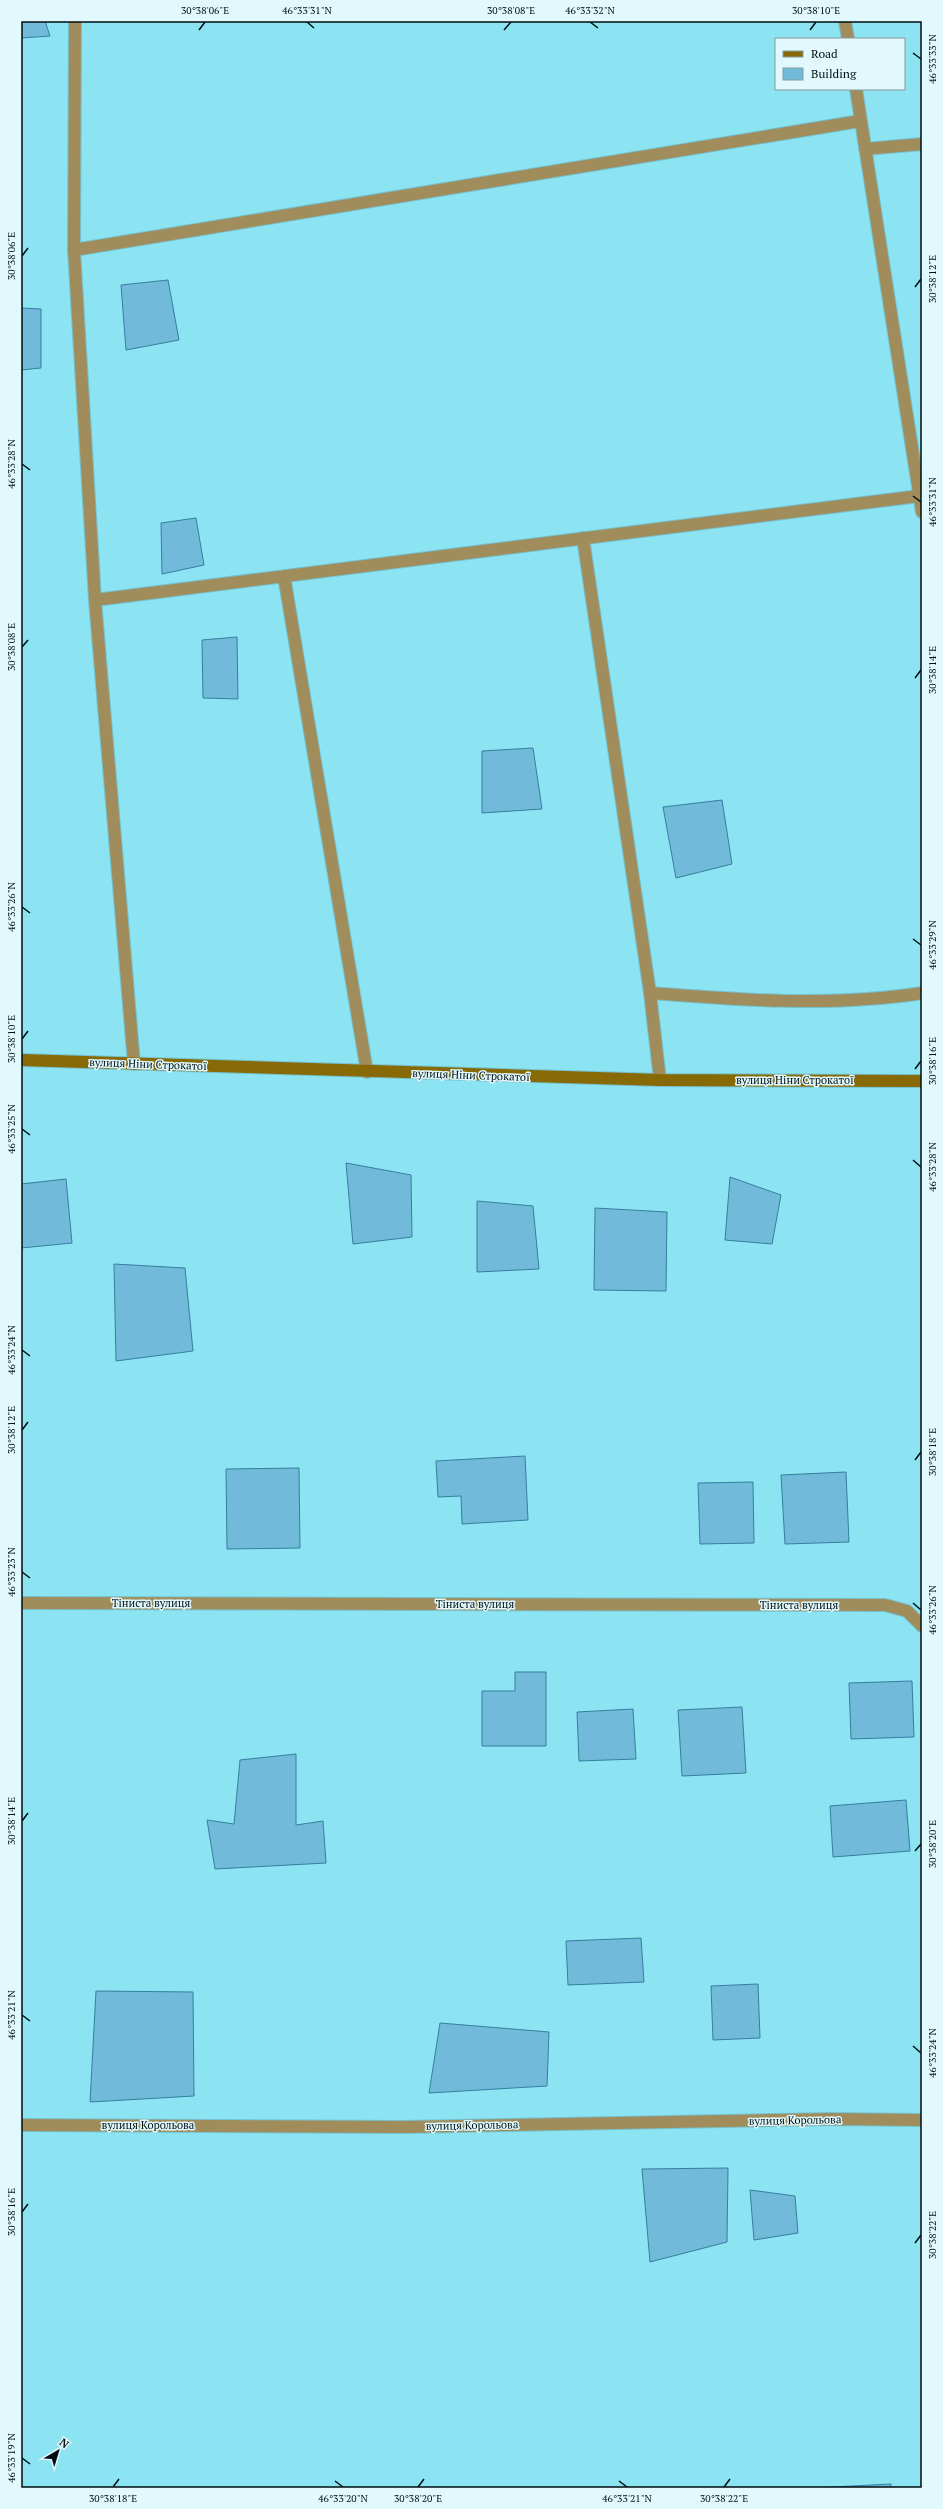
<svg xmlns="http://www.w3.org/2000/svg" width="943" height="2509" viewBox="0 0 943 2509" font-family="'PT Serif',serif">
<rect width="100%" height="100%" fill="#8ce3f2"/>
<path fill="#71bada" stroke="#357f9e" d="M21 21H45L50 36 21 38Z
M168 280 179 340 126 350 121 285Z
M21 308 41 309V368L21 370Z
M196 518 204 565 162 574 161 523Z
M237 637 238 699 203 698 202 640Z
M533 748 542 809 482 813V751Z
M722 800 732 864 676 878 663 807Z
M346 1163 411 1175 412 1237 353 1244Z
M730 1177 781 1195 772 1244 725 1240Z
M66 1179 72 1243 21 1248V1184Z
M477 1201 533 1206 539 1269 477 1272Z
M595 1208 667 1212 666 1291 594 1290Z
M114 1264 185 1268 193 1351 116 1361Z
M525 1456 528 1520 462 1524 461 1496 438 1497 436 1461Z
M299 1468 300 1548 227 1549 226 1469Z
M846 1472 849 1542 785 1544 781 1475Z
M753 1482 754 1543 700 1544 698 1483Z
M515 1672H546V1746H482V1691H515Z
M912 1681 914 1737 851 1739 849 1683Z
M742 1707 746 1773 682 1776 678 1710Z
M633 1709 636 1759 579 1761 577 1712Z
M296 1754V1825L323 1821 326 1863 215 1869 207 1820 234 1824 240 1760Z
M906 1800 910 1851 833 1857 830 1806Z
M641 1938 644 1982 568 1985 566 1941Z
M758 1984 760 2038 713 2040 711 1986Z
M96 1991 193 1992 194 2096 90 2102Z
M440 2023 549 2032 547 2086 429 2093Z
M728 2168 727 2242 650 2262 642 2169Z
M750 2190 795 2196 798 2233 754 2240Z
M891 2484V2488H812Z"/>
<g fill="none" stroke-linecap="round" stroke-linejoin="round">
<defs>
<path id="lane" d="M650 993C740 1000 832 1007 922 993"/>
<path id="street" d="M75 21 74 250 95 600 134 1064
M845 21 848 39
M856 89 922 512
M865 149 922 144
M74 250 860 121
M583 538 650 993 660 1080
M284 576 367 1072
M95 600 919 496
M21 1603 885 1605 907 1611 922 1626
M21 2125 404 2127 832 2119 922 2120"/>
<path id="secondary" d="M21 1060 660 1080 922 1081"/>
</defs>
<use href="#lane" stroke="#76c1ce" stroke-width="14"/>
<use href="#street" stroke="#76c1ce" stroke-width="14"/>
<use href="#secondary" stroke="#76c1ce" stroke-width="14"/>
<use href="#lane" stroke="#a08d5b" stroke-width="12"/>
<use href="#street" stroke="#a08d5b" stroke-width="12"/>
<use href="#secondary" stroke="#876a06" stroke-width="12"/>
</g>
<path fill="none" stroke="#000e11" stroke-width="1.5" d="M307 22 314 28M590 22 598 28M199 30 205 22M504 30 511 22M810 30 816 22M913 53 921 59M22 256 28 248M915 287 921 279M22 464 30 470M913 496 921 502M22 647 28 640M915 678 921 670M22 907 30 913M913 939 921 945M22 1039 28 1031M915 1069 921 1061M22 1129 30 1135M913 1160 921 1167M22 1350 30 1356M22 1430 28 1422M915 1460 921 1452M22 1572 30 1578M913 1603 921 1610M22 1821 28 1813M915 1851 921 1844M22 2015 30 2021M913 2046 921 2053M22 2212 28 2204M915 2243 921 2235M22 2458 30 2464M335 2481 343 2487M619 2481 627 2487M113 2487 119 2479M418 2487 424 2479M724 2487 730 2479"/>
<g text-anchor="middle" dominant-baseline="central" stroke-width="3" stroke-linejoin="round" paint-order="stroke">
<g font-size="11" fill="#000e11" stroke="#e1f9fd">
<text transform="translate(148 1064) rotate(2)">вулиця Ніни Строкатої</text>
<text transform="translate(471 1075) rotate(2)">вулиця Ніни Строкатої</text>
<text x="795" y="1080">вулиця Ніни Строкатої</text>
<text x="151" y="1603">Тіниста вулиця</text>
<text x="475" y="1604">Тіниста вулиця</text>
<text x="799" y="1605">Тіниста вулиця</text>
<text transform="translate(795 2120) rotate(-1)">вулиця Корольова</text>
<text x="148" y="2125">вулиця Корольова</text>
<text transform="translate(472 2125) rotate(-1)">вулиця Корольова</text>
</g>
</g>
<rect width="943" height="2509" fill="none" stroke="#e1f9fd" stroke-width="44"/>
<rect x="775" y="38" width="130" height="52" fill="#e1f9fd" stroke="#879b9f"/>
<rect x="783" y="51" width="20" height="6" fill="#876a06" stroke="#879b9f"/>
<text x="811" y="58" font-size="12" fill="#000e11">Road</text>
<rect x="783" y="68" width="20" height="12" fill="#71bada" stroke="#879b9f"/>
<text x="811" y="78" font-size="12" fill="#000e11">Building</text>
<g transform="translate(58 2451) rotate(38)" stroke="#e1f9fd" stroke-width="3" paint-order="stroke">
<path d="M0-3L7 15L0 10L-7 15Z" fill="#000e11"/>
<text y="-6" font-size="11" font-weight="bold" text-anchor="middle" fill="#000e11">N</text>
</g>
<rect x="22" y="22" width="899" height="2465" fill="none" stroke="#000e11" stroke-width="1.5"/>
<g font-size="10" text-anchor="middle" fill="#000e11">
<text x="205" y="14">30°38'06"E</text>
<text x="307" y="14">46°33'31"N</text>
<text x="511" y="14">30°38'08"E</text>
<text x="590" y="14">46°33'32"N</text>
<text x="816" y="14">30°38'10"E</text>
<text transform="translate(932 59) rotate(-90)" y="4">46°33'33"N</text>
<text transform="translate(11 256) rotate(-90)" y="4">30°38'06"E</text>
<text transform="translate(932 279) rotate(-90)" y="4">30°38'12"E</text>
<text transform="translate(11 464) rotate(-90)" y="4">46°33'28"N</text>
<text transform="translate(932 502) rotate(-90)" y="4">46°33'31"N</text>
<text transform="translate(11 647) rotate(-90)" y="4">30°38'08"E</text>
<text transform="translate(932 670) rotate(-90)" y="4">30°38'14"E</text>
<text transform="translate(11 907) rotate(-90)" y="4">46°33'26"N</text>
<text transform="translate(932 945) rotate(-90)" y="4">46°33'29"N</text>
<text transform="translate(11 1039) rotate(-90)" y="4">30°38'10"E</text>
<text transform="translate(932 1061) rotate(-90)" y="4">30°38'16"E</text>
<text transform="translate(11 1129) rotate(-90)" y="4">46°33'25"N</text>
<text transform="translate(932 1167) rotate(-90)" y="4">46°33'28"N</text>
<text transform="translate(11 1350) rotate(-90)" y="4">46°33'24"N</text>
<text transform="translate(11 1430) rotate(-90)" y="4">30°38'12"E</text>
<text transform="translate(932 1452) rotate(-90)" y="4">30°38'18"E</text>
<text transform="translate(11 1572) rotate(-90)" y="4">46°33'23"N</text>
<text transform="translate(932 1610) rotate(-90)" y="4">46°33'26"N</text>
<text transform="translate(11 1821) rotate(-90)" y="4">30°38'14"E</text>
<text transform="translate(932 1844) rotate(-90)" y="4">30°38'20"E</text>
<text transform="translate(11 2015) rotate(-90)" y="4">46°33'21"N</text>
<text transform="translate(932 2053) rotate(-90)" y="4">46°33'24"N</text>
<text transform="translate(11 2212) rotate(-90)" y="4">30°38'16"E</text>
<text transform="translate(932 2235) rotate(-90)" y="4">30°38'22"E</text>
<text transform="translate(11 2458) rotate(-90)" y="4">46°33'19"N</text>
<text x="113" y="2502">30°38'18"E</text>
<text x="343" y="2502">46°33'20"N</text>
<text x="418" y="2502">30°38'20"E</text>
<text x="627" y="2502">46°33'21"N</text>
<text x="724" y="2502">30°38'22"E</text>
</g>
</svg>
